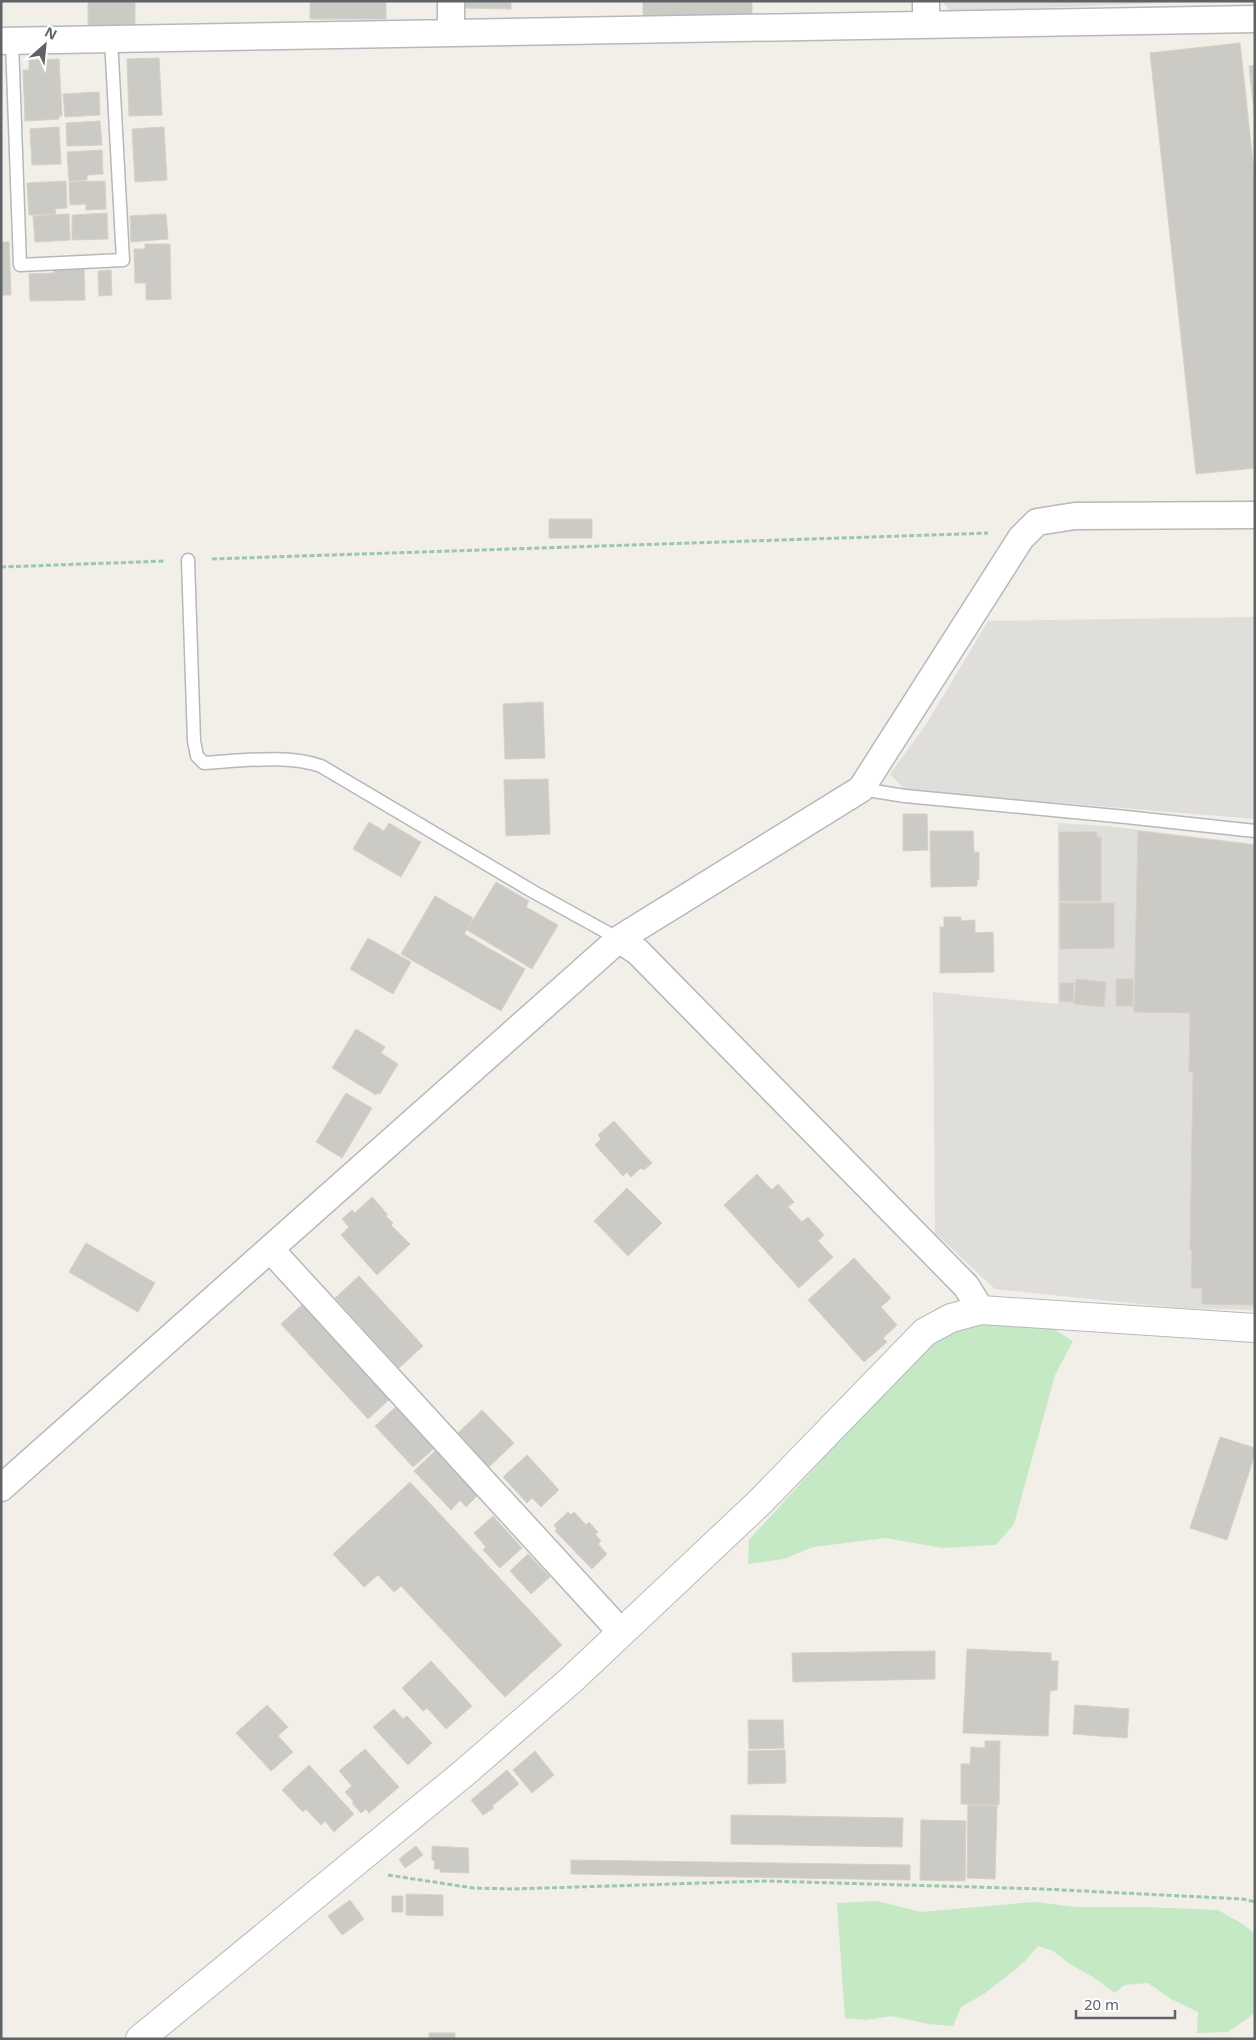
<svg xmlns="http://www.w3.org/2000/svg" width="1256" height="2040" viewBox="0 0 1256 2040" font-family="'Noto Sans',sans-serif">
<rect width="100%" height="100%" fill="#f1efe8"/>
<path fill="#e0deda" d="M942 1H1203L951 12Z
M1255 617V819L905 790 890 774 927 723 988 621Z
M1058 823 1106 826 1255 844V1310L1179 1308 995 1289 935 1233 933 992 1058 1004Z"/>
<path fill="#c5e8c5" d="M1021 1323 1052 1328 1073 1341 1055 1375 1014 1524 996 1545 942 1548 886 1538 813 1547 784 1559 748 1564 749 1540 862 1416 939 1337 970 1326Z
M877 1901 921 1912 1034 1902 1076 1907H1145L1218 1910 1243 1924 1255 1934V2013L1228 2032 1197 2033 1198 2012 1171 1999 1148 1983 1124 1985 1115 1993 1093 1977 1070 1964 1053 1951 1038 1946 1025 1961 1012 1972 984 1994 961 2007 953 2026 929 2024 891 2016 866 2020 845 2018 837 1903Z"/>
<path fill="#cccac5" stroke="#d6d1c6" d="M88 1H135V27H88Z
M310 1H386V19H310Z
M465 1H511V9L465 8Z
M643 1H752V20L643 19Z
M1240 43 1255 181V468L1196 474 1150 53Z
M159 58 162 115 129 116 127 59Z
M59 59 62 116H59V119L25 121 23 70H29V60Z
M1255 65V121L1249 66Z
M99 92 100 115 65 117 63 94Z
M100 121 102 145 67 146 66 123Z
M59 127 61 164 32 165 30 129Z
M164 127 167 180 135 182 132 129Z
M102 150 103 174 87 175V180L69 181 67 152Z
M66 181 67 208 55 209 56 214 29 215 27 183Z
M105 181 106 209 86 210V204L70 205 69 182Z
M107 213 108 239 72 240V215Z
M69 214 70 240 35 242 33 216Z
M166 214 168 239 131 242 130 216Z
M1 242H9L11 295H1Z
M145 244H170L171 299 146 300V283H135L134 249H145Z
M84 268 85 300 30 301 29 274 54 273V269Z
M111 270 112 295 99 296 98 271Z
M549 519H592V538H549Z
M543 702 545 758 505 759 503 704Z
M548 779 550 834 506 836 504 780Z
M903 814H927L928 850 903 851Z
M369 822 384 831 389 823 421 842 401 877 353 849Z
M930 831H973L974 852H979V879L977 880V886L931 887Z
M1138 831 1255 845V1305L1202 1304V1288H1191L1192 1250H1190L1193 1072H1189L1190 1013 1134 1012Z
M1059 832H1097V837H1101V901H1060Z
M496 882 529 901 526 907 558 925 532 969 467 930Z
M435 896 473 918 464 934 525 969 501 1011 401 954Z
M1060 903H1114V948L1060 949Z
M944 917H961V921L975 920V933L993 932 994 972 940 973V927H944Z
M368 938 411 962 393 994 350 969Z
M1076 979 1106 982 1104 1007 1074 1004Z
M1116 979H1133V1006H1116Z
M1060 983H1074L1073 1002 1060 1001Z
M356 1029 385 1047 381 1053 398 1064 380 1094 377 1093 376 1095 332 1068Z
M346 1093 372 1108 342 1158 316 1142Z
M614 1121 652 1163 644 1170 641 1168 631 1177 627 1172 623 1176 595 1145 601 1139 598 1135Z
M757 1174 772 1190 778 1184 794 1202 788 1207 802 1222 808 1217 824 1235 818 1241 833 1257 799 1288 724 1205Z
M627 1188 662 1223 628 1256 594 1221Z
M372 1197 387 1214 386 1216 393 1223 391 1225 410 1244 377 1275 341 1235 349 1227 342 1219 352 1210 355 1213Z
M86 1243 155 1283 138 1312 69 1272Z
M854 1258 891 1298 881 1307 897 1325 883 1338 887 1342 864 1362 808 1300Z
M359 1276 423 1346 399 1368 335 1298Z
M304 1303 391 1398 368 1419 281 1324Z
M401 1402 439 1444 413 1467 375 1426Z
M482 1410 514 1443 489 1467 457 1434Z
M1220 1437 1255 1448V1454L1227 1540 1190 1528Z
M437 1449 479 1494 466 1507 460 1500 451 1510 414 1471Z
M527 1455 559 1490 541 1507 532 1498 527 1503 503 1477Z
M410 1482 562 1645 505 1697 401 1586 394 1592 378 1575 364 1587 333 1554Z
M568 1512 571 1515 574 1512 586 1525 589 1522 598 1532 595 1534 601 1541 598 1544 607 1554 592 1569 555 1531 557 1529 554 1525Z
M493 1516 522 1548 500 1568 483 1550 486 1547 474 1533Z
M528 1554 550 1577 531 1594 510 1571Z
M967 1649 1051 1653V1661H1058L1057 1690 1050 1691 1048 1736 963 1733Z
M935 1651V1679L793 1682 792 1653Z
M431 1661 472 1706 446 1729 427 1708 423 1711 402 1688Z
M267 1705 288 1727 278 1736 293 1752 271 1771 236 1733Z
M1075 1705 1129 1709 1127 1738 1073 1734Z
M394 1709 403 1719 407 1716 432 1743 408 1765 373 1727Z
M748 1720H783L784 1748 749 1749Z
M985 1741H1000L999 1805 961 1804V1764H970L971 1747 985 1748Z
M365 1749 399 1787 369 1813 366 1809 361 1813 352 1803 354 1802 345 1792 352 1786 339 1771Z
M785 1750 786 1783 748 1784V1751Z
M535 1751 554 1775 532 1793 513 1770Z
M309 1765 354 1814 334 1832 325 1821 321 1825 306 1809 303 1812 282 1790Z
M507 1770 519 1784 492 1806 494 1808 483 1815 471 1800Z
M968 1805 997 1806 995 1879 967 1878Z
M731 1815 903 1818 902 1847 731 1844Z
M921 1820 966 1821 965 1881 920 1880Z
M416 1846 423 1855 405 1868 399 1859Z
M432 1846 468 1848 469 1873 440 1872 441 1869H434L435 1861 432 1860Z
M571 1860 910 1865V1880L571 1874Z
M406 1894 443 1895V1916L406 1915Z
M392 1896H403V1912H392Z
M350 1900 364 1919 342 1935 328 1916Z
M429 2033H455V2039H429Z"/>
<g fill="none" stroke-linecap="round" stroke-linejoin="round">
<defs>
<path id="lane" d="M12 41 20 265 123 260 111 39
M188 560 194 741 197 756 204 763C239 761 289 754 321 766L532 891 619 939
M861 789 905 796 1126 817 1255 831"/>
<path id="street" d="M451 1V32
M926 25V1
M1 41 1255 19
M619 939 638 952 966 1286 981 1310
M270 1249 621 1632
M1 1488 619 939 861 789 1021 538 1037 522 1075 516 1255 515"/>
<path id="secondary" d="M140 2039 464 1773 570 1681 760 1502 925 1332 951 1318 981 1310 1255 1328"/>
</defs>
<use href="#lane" stroke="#b5b8bc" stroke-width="15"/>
<use href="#street" stroke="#b5b8bc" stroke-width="29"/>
<use href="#secondary" stroke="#b6babf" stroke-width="30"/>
<path stroke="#9cc7a9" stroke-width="3" stroke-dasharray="5 2.5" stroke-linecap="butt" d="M212 559 988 533
M1 567 166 561
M388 1875 473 1888 514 1889 766 1881 1043 1889 1243 1899 1255 1902"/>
<use href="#lane" stroke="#fff" stroke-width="12"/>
<use href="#street" stroke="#fff" stroke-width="26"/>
<use href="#secondary" stroke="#fff" stroke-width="28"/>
</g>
<rect width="1256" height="2040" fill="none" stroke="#5f6368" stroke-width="5"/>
<g transform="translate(45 45) rotate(27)" stroke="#ffffff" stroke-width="4" paint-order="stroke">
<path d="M0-4L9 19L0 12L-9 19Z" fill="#5f6368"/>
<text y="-8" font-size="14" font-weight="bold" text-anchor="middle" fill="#5f6368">N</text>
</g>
<path d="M1076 2010v8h99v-8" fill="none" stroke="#5f6368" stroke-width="2.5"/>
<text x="1084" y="2010" font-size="15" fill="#5f6368" stroke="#ffffff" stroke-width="4" paint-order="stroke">20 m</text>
</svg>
